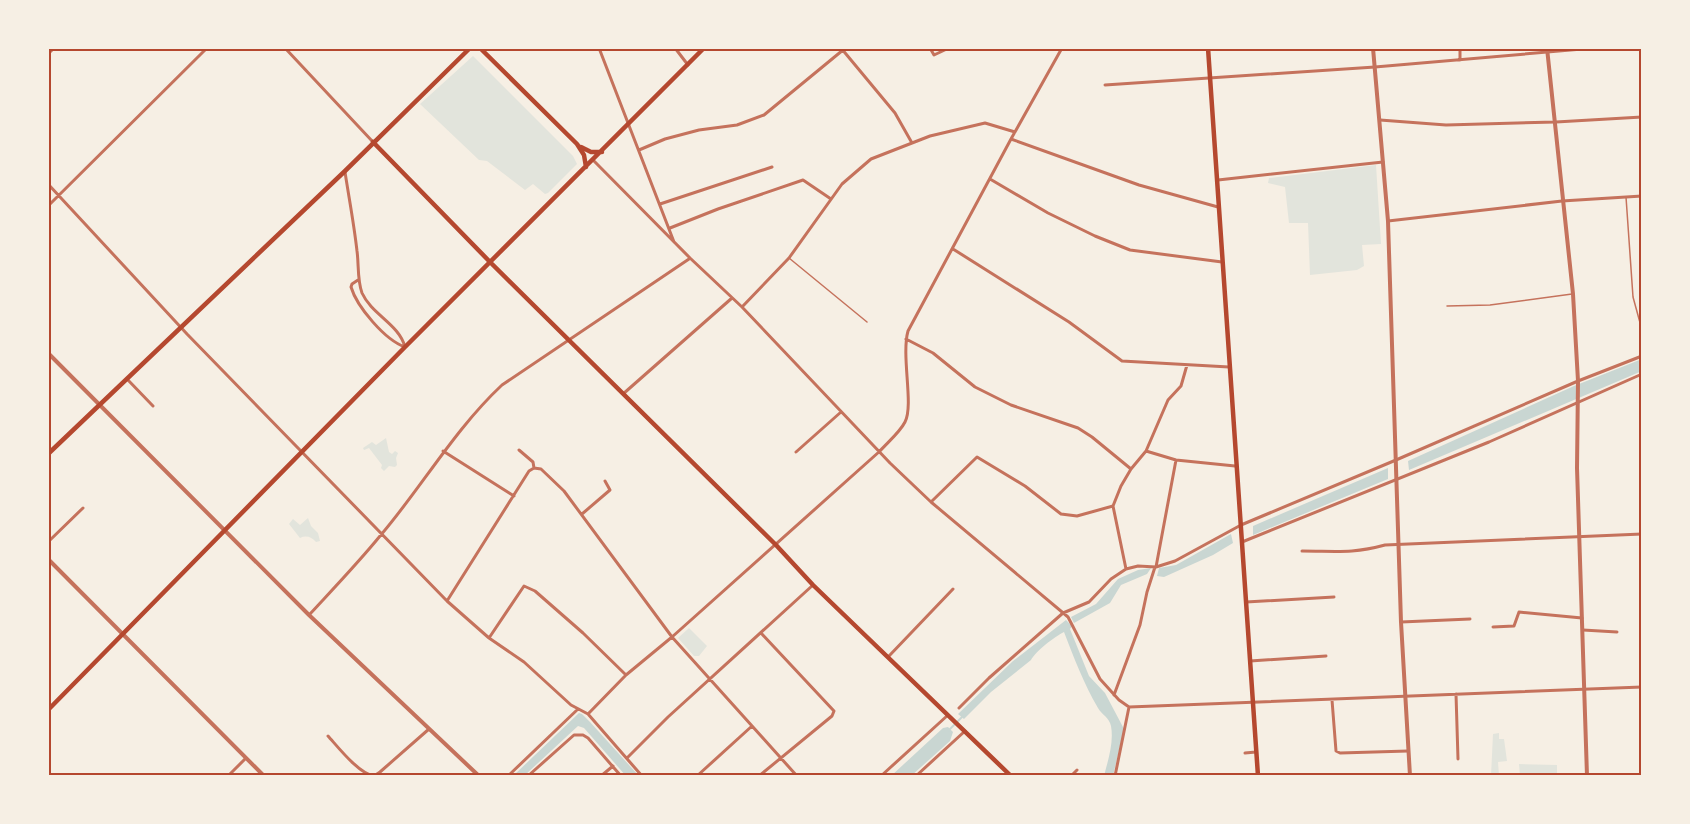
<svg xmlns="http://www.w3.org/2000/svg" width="1690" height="824" viewBox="0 0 1690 824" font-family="'Roboto Condensed',sans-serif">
<rect width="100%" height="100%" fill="#f6efe4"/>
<path fill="#e2e4dc" d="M473 56 573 156 577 164 548 193 545 194 533 184 525 190 487 161 479 160 420 104Z
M1376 165 1381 244 1362 245 1364 266 1357 270 1310 275 1308 223H1289L1285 187 1268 183 1269 178Z
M386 438 389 452 392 454 395 451 398 453 396 458 397 465 395 467 389 466 384 471 381 468 382 465 369 448 364 450 363 448 372 442 376 445Z
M308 518 311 526 318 533 320 541 316 542C312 537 306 535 300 538L289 524 293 519 300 525Z
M689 628 707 646 699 656H694L678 638Z
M1499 733V739H1504L1507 761 1498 762 1499 776H1491L1493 734Z
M1519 764 1557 765V776H1520Z"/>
<path fill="#c9d6d2" d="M1642 359V371L1409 470 1408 461 1574 386Z
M1388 468V479L1253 535V526Z
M1231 534 1233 543 1213 555 1164 577 1157 576 1159 568 1176 565Z
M1151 568 1147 574 1121 585 1110 603 1074 623 1071 617 1096 604 1118 579 1138 570Z
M1066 620 1072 626 1070 629 1089 676 1105 693 1124 729 1113 776H1104C1108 760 1114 743 1111 726 1109 717 1102 715 1098 708 1084 684 1074 658 1064 632 1054 637 1036 651 1031 660L991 692 964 719 958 714 1013 661Z
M579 713 582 714 590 722 639 776H626L584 728 578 726 524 776H513Z
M948 727 953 732 950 741 911 776H891L943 728Z"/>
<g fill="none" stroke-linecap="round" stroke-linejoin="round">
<path stroke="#c9d6d2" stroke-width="2" d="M948 731 963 716"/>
<path stroke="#c5725c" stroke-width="1.5" d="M1626 197 1633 297 1642 330
M789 258 867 322
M1447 306 1490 305 1572 294"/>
<path stroke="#c5725c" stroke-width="3" d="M285 48 373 142
M599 48 674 242
M675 48 688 65
M841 48 895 113 912 143
M930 48 934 55 949 48
M1460 48V60
M48 54 54 48
M1105 85 1375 67 1594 48
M1380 120 1446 125 1556 122 1642 117
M1011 139 1139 185 1218 207
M639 150 665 139 699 130 737 125 764 115 843 50
M593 160 690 258 742 307 890 463 931 502 1068 617 1100 679 1119 700 1129 707 1642 687
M345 172C349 198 354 224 357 251 359 265 357 279 362 293 372 315 399 324 405 347
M990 179 1048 213 1095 236 1130 250 1222 262
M1218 180 1383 162
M48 184 187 334 447 601 489 638 524 662 571 705 588 714 642 776
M660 204 772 167
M48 206 207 48
M1388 221 1562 201 1642 196
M670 228 718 209 803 180 831 199
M953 249 1069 322 1122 361 1229 367
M358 280 352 284 351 287C357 307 385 340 405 347
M742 307 789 258 842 184 871 159 930 136 985 123 1015 132
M906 339 933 353 975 387 1011 405 1078 428 1092 437 1131 469
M127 379 153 406
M623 394 732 298
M519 450 533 462 534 468 541 469 564 491 672 637 797 776
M443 451 514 496
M1146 451 1176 460 1235 466
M796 452 841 412
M931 502 977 457 1025 486 1061 514 1077 516 1113 506
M582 514 610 490 605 481
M48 542 83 508
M1242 542 1489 442 1642 374
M1302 551C1336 551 1352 554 1385 545L1642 534
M1156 567 1176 460
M1126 569 1113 506 1121 486 1131 469 1146 451 1168 400 1181 386 1187 365
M447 601 529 471 534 468
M1246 602 1334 597
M309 615C333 589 358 563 380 536 422 487 454 430 502 385L689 259
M1401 622 1470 619
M1493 627 1514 626 1519 612 1582 618
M1583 630 1617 632
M489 638 524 586 535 591 583 633 626 675
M889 656 953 589
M1250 661 1326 656
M1456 694 1458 759
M1114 695 1140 625 1147 592 1155 567
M1332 700 1336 751 1340 753 1408 751
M959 708 989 678 1063 613 1089 602 1111 579 1126 569 1138 566 1156 567 1175 561 1241 525 1396 460 1578 381 1642 356
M588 714 626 675 672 637 880 451C888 442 900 432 905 422 914 405 901 356 908 331L1011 139 1062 48
M328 736C338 747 359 774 374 776L380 772 429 729
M1245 753 1256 752
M627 758 668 717 813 585
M228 776 246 758
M508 776 578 709
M528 776 574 735H583L588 738 621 776
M601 776 613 766
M697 776 752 726
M759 776 832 716 834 711 761 633
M881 776 948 715
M916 776 965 731
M1071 776 1077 770
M1115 776 1129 707"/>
<path stroke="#c5725c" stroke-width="4" d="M1373 48 1388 221 1401 622 1410 776
M1547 48 1573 294 1578 381 1577 468 1587 776
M48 353 309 615 479 776
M48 559 264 776"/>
<path stroke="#b5482f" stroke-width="4.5" d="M480 48 577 144 584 155 586 167
M1208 48 1258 776
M373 142 490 262 776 545 813 585 1011 776
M581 147 591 152H602
M48 454 345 171 470 48
M48 710 405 347 704 48"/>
</g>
<rect width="1690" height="824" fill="none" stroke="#f6efe4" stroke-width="99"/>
<rect x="50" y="50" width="1590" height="724" fill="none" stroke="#b5482f" stroke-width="2"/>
</svg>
